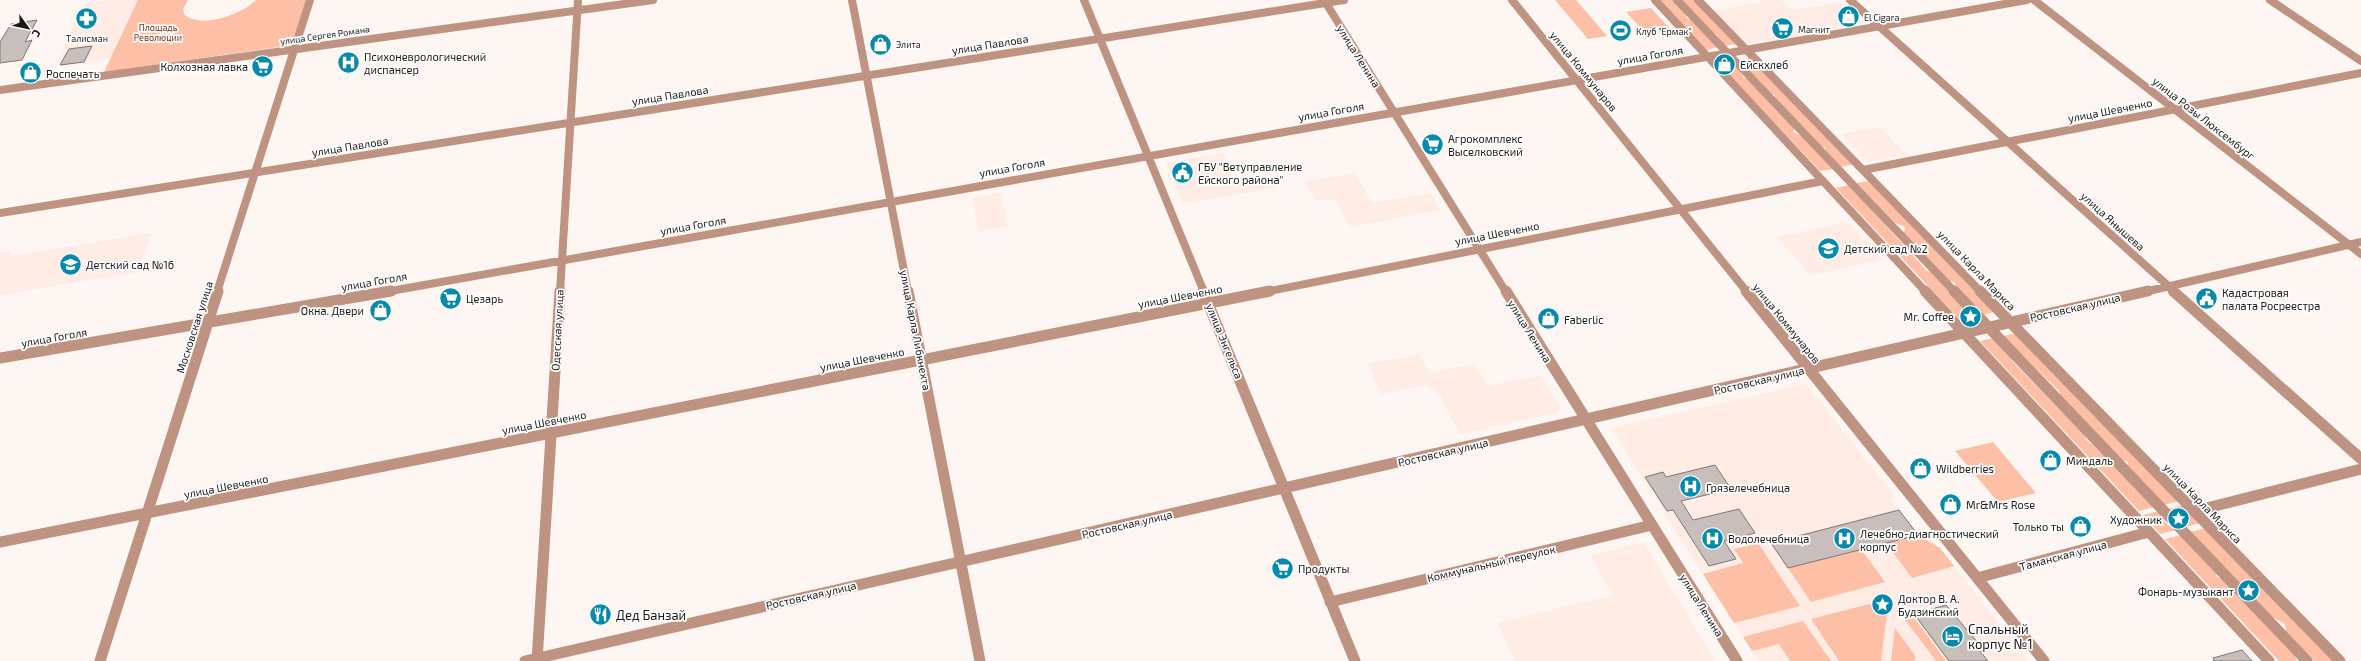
<svg xmlns="http://www.w3.org/2000/svg" width="2361" height="661" viewBox="0 0 2361 661" font-family="'Exo 2',sans-serif">
<rect width="100%" height="100%" fill="#fef6f3"/>
<path fill="#feece5" d="M108 0H138L111 58 60 65 62 61 57 62 64 50 62 48 86 3Z
M1762 0H1781L1792 10 1839 2 1863 23 1746 44 1713 11 1761 2Z
M1878 127 1907 155 1869 162 1841 134Z
M1223 153 1237 185 1271 179 1275 188 1183 204 1166 163Z
M1355 173 1372 203 1430 193 1440 210 1350 227 1336 201 1326 199 1315 201 1305 182Z
M1000 193 1008 226 980 231 972 198Z
M1848 222 1882 260 1810 275 1777 237Z
M152 233 137 272 0 295V253L12 251 10 256Z
M1419 354 1429 373 1475 364 1487 386 1541 375 1560 407 1557 413 1460 434 1440 395 1427 385 1382 394 1368 364Z
M1806 384 1895 496 1889 498 1918 535 1940 548 2029 661H1758L1611 428Z
M1644 542 1715 661H1515L1497 623 1613 595 1590 555Z"/>
<path fill="#fdbfa6" d="M138 0H188L183 9 184 14C201 30 242 14 256 0H306L292 45 104 72Z
M1555 0H1576L1607 36 1588 39Z
M1660 0H1673L1686 15V18L1693 21 1718 47 1706 50Z
M1681 0H1694L1737 44 1725 46 1717 37 1718 35 1714 34Z
M1651 8 1671 30 1646 34 1626 12Z
M1751 58 1854 164 1841 167 1825 151 1826 148 1822 147 1774 97 1775 95 1771 94 1739 60Z
M1734 64 1744 78 1748 79 1795 128 1793 132 1802 136 1833 169 1820 171 1722 67Z
M1869 181 1996 311 1983 315 1955 286V283L1950 281 1903 232 1905 230 1904 226 1895 223 1857 183Z
M1849 185 1927 271 1932 272 1971 314 1968 315 1971 318 1960 320 1836 188Z
M2016 333 2179 501 2164 505 2128 466V462L2122 460 2060 395V392L2003 336Z
M1994 338 2015 364 2085 436 2087 441 2094 446 2155 507 2139 511 1980 341Z
M1993 442 2036 493 1998 502 1955 451Z
M2183 505 2201 523 2185 527 2181 522V517L2168 509Z
M2159 511 2163 521 2176 530 2160 534 2143 515Z
M2206 528 2334 661H2314L2286 632 2285 624 2272 617 2190 532Z
M1918 535 1940 548 1954 566 1912 578 1886 543Z
M2181 535 2216 573V576L2222 579 2295 656 2297 661H2279L2165 539Z
M1758 543 1800 606 1734 623 1703 574 1743 563 1734 549Z
M1861 549 1885 582 1811 602 1788 568Z
M1889 599 1881 661H1839L1811 619Z
M1912 615 1946 661H1936L1903 617Z
M1803 621 1831 661H1790L1779 644 1752 651 1743 637Z
M1895 628 1916 657 1914 661H1891Z"/>
<path fill="#c8bebb" stroke="#7f7673" d="M37 20 25 42 32 40 22 60 0 63V42L11 24Z
M92 46 84 62 60 65 69 49Z
M1715 465 1731 489 1681 501 1693 520 1739 509 1755 533 1724 541 1736 559 1709 566 1673 510 1667 511 1645 477 1663 472 1666 477Z
M1899 510 1918 535 1788 568 1771 543Z
M1946 605 1984 650 1980 651 1988 661H1949L1914 614Z
M2242 650 2252 661H2214L2213 658Z"/>
<g fill="none" stroke-linecap="round" stroke-linejoin="round">
<path stroke="#be9381" stroke-width="8" d="M852 0 908 292
M1084 0 1204 292
M1324 0 1506 292
M1512 0 1747 292
M1655 0 1926 292
M1677 0 1955 292
M1698 0 1981 292
M1850 0 2175 292
M2034 0 2361 254
M2270 0 2361 61
M0 90 653 0
M1863 170 2361 73
M0 213 1344 0
M217 292 310 0
M385 292 2027 0
M560 292 578 0
M1265 292 1823 181
M2144 292 2361 242"/>
<path stroke="#be9381" stroke-width="11" d="M908 291 980 661
M1203 291 1355 661
M1506 291 1737 661
M1746 291 2044 661
M1925 291 2269 661
M1954 291 2307 661
M1980 291 2340 661
M2173 291 2361 459
M0 358 391 291
M2195 511 2361 469
M0 542 1270 291
M1977 578 2149 532
M1330 602 1652 525
M100 661 218 291
M525 661 2148 291
M537 661 560 291"/>
</g>
<defs>
<symbol id="shop-disc" viewBox="-11 -11 22 22"><circle r="9.5" fill="#0789aa" stroke="#fff"/><path d="M-5-2.5h2.3a2.7 3.5 0 0 1 5.4 0H5L5.5 6h-11ZM-1.5-2.5h3a1.5 2.3 0 0 0-3 0Z" fill="#fff"/></symbol>
<symbol id="pharmacy-disc" viewBox="-11 -11 22 22"><circle r="9.5" fill="#0789aa" stroke="#fff"/><path d="M-2-6h4v4h4v4h-4v4h-4v-4h-4v-4h4Z" fill="#fff"/></symbol>
<symbol id="supermarket-disc" viewBox="-11 -11 22 22"><circle r="9.5" fill="#0789aa" stroke="#fff"/><path d="M-6-5.5h2.5l.6 2H6L4.5 2H-2.5L-4.4-4H-6ZM-1.5 3.2a1.3 1.3 0 1 0 .1 0ZM3 3.2a1.3 1.3 0 1 0 .1 0Z" fill="#fff"/></symbol>
<symbol id="stadium-disc" viewBox="-11 -11 22 22"><circle r="9.5" fill="#0789aa" stroke="#fff"/><path d="M0-5a6.5 5 0 1 0 0 10a6.5 5 0 1 0 0-10ZM-3.5-1.8h7v3.6h-7Z" fill="#fff"/></symbol>
<symbol id="hospital-disc" viewBox="-11 -11 22 22"><circle r="9.5" fill="#0789aa" stroke="#fff"/><path d="M-5-5h3v3.5h4V-5h3V5h-3V1.5h-4V5h-3Z" fill="#fff"/></symbol>
<symbol id="civic-disc" viewBox="-11 -11 22 22"><circle r="9.5" fill="#0789aa" stroke="#fff"/><path d="M-.6-6.5H3V-4.5H.6V-3L4-1V1h2V6H-6V1h2V-1L-.6-3ZM-1.2 2.5V6h2.4V2.5Z" fill="#fff"/></symbol>
<symbol id="school-disc" viewBox="-11 -11 22 22"><circle r="9.5" fill="#0789aa" stroke="#fff"/><path d="M0-5L7-2L0 1L-7-2ZM-4 1L0 2.5L4 1V4Q0 6-4 4Z" fill="#fff"/></symbol>
<symbol id="sight-disc" viewBox="-11 -11 22 22"><circle r="9.5" fill="#0789aa" stroke="#fff"/><path d="M0-6L1.8-2.2L6-1.7L2.9 1.2L3.7 5.4L0 3.3L-3.7 5.4L-2.9 1.2L-6-1.7L-1.8-2.2Z" fill="#fff"/></symbol>
<symbol id="restaurant-disc" viewBox="-11 -11 22 22"><circle r="9.5" fill="#0789aa" stroke="#fff"/><path d="M-5-6h1v4h1v-4h1v4h1v-4h1v5L-1.5 .5V6h-2V.5L-5-1ZM5-6V6H3V1.5H1.5Q1.5-4 5-6Z" fill="#fff"/></symbol>
<symbol id="hotel-disc" viewBox="-11 -11 22 22"><circle r="9.5" fill="#0789aa" stroke="#fff"/><path d="M-6-4.5h1.5V1H6V5H4.5V3h-9V5H-6ZM-4 0a1.8 1.8 0 1 1 3.6 0ZM.5 0V-2.5h3Q6-2.5 6 0Z" fill="#fff"/></symbol>
</defs>
<g fill-rule="evenodd">
<use href="#shop-disc" x="1836" y="4" width="25" height="25"/>
<use href="#pharmacy-disc" x="74" y="6" width="25" height="25"/>
<use href="#supermarket-disc" x="1770" y="16" width="25" height="25"/>
<use href="#stadium-disc" x="1608" y="18" width="25" height="25"/>
<use href="#shop-disc" x="868" y="32" width="25" height="25"/>
<use href="#hospital-disc" x="336" y="50" width="25" height="25"/>
<use href="#shop-disc" x="1712" y="52" width="25" height="25"/>
<use href="#supermarket-disc" x="250" y="54" width="25" height="25"/>
<use href="#shop-disc" x="18" y="60" width="25" height="25"/>
<use href="#supermarket-disc" x="1420" y="132" width="25" height="25"/>
<use href="#civic-disc" x="1170" y="160" width="25" height="25"/>
<use href="#school-disc" x="1816" y="236" width="25" height="25"/>
<use href="#school-disc" x="58" y="252" width="25" height="25"/>
<use href="#supermarket-disc" x="438" y="286" width="25" height="25"/>
<use href="#civic-disc" x="2194" y="286" width="25" height="25"/>
<use href="#shop-disc" x="368" y="298" width="25" height="25"/>
<use href="#sight-disc" x="1958" y="304" width="25" height="25"/>
<use href="#shop-disc" x="1536" y="306" width="25" height="25"/>
<use href="#shop-disc" x="2038" y="448" width="25" height="25"/>
<use href="#shop-disc" x="1908" y="456" width="25" height="25"/>
<use href="#hospital-disc" x="1678" y="474" width="25" height="25"/>
<use href="#shop-disc" x="1938" y="492" width="25" height="25"/>
<use href="#sight-disc" x="2166" y="506" width="25" height="25"/>
<use href="#shop-disc" x="2068" y="514" width="25" height="25"/>
<use href="#hospital-disc" x="1700" y="526" width="25" height="25"/>
<use href="#hospital-disc" x="1832" y="526" width="25" height="25"/>
<use href="#supermarket-disc" x="1270" y="556" width="25" height="25"/>
<use href="#sight-disc" x="2236" y="578" width="25" height="25"/>
<use href="#sight-disc" x="1870" y="592" width="25" height="25"/>
<use href="#restaurant-disc" x="588" y="602" width="25" height="25"/>
<use href="#hotel-disc" x="1940" y="624" width="25" height="25"/>
</g>
<g text-anchor="middle" dominant-baseline="central" stroke-width="3.5" stroke-linejoin="round" paint-order="stroke">
<g font-size="9" fill="#1b1817" stroke="#fff" text-anchor="start">
<text x="1864" y="17">El Cigara</text>
<text x="1798" y="29">Магнит</text>
<text x="1636" y="31">Клуб "Ермак"</text>
<text x="87" y="38" text-anchor="middle">Талисман</text>
<text x="896" y="44">Элита</text>
</g>
<g font-size="9" fill="#6c2f13" stroke="#fff">
<text x="158" y="27">Площадь<tspan x="158" dy="10">Революции</tspan></text>
</g>
<g font-size="9" fill="#1b1817" stroke="#fff">
<text transform="translate(325 35) rotate(-8)">улица Сергея Романа</text>
</g>
<g font-size="11" fill="#1b1817" stroke="#fff">
<text transform="translate(990 44) rotate(-9)">улица Павлова</text>
<text transform="translate(1650 55) rotate(-10)">улица Гоголя</text>
<text transform="translate(1359 56) rotate(58)">улица Ленина</text>
<text transform="translate(1584 71) rotate(51)">улица Коммунаров</text>
<text transform="translate(670 95) rotate(-9)">улица Павлова</text>
<text transform="translate(2110 110) rotate(-11)">улица Шевченко</text>
<text transform="translate(1331 111) rotate(-10)">улица Гоголя</text>
<text transform="translate(2204 118) rotate(38)">улица Розы Люксембург</text>
<text transform="translate(350 146) rotate(-9)">улица Павлова</text>
<text transform="translate(1012 167) rotate(-10)">улица Гоголя</text>
<text transform="translate(2113 221) rotate(42)">улица Янышева</text>
<text transform="translate(693 225) rotate(-10)">улица Гоголя</text>
<text transform="translate(1497 233) rotate(-11)">улица Шевченко</text>
<text transform="translate(1977 270) rotate(46)">улица Карла Маркса</text>
<text transform="translate(374 281) rotate(-10)">улица Гоголя</text>
<text transform="translate(1180 296) rotate(-11)">улица Шевченко</text>
<text transform="translate(2075 307) rotate(-13)">Ростовская улица</text>
<text transform="translate(1787 323) rotate(51)">улица Коммунаров</text>
<text transform="translate(194 327) rotate(-72)">Московская улица</text>
<text transform="translate(557 330) rotate(-87)">Одесская улица</text>
<text transform="translate(916 330) rotate(79)">улица Карла Либкнехта</text>
<text transform="translate(1530 331) rotate(58)">улица Ленина</text>
<text transform="translate(54 337) rotate(-10)">улица Гоголя</text>
<text transform="translate(1225 341) rotate(68)">улица Энгельса</text>
<text transform="translate(862 359) rotate(-11)">улица Шевченко</text>
<text transform="translate(1759 380) rotate(-13)">Ростовская улица</text>
<text transform="translate(544 422) rotate(-11)">улица Шевченко</text>
<text transform="translate(1443 452) rotate(-13)">Ростовская улица</text>
<text transform="translate(226 486) rotate(-11)">улица Шевченко</text>
<text transform="translate(2203 503) rotate(46)">улица Карла Маркса</text>
<text transform="translate(1127 524) rotate(-13)">Ростовская улица</text>
<text transform="translate(2063 555) rotate(-15)">Таманская улица</text>
<text transform="translate(1491 563) rotate(-13)">Коммунальный переулок</text>
<text transform="translate(811 595) rotate(-13)">Ростовская улица</text>
<text transform="translate(1702 605) rotate(58)">улица Ленина</text>
</g>
<g font-size="11" fill="#1b1817" stroke="#fff" text-anchor="start">
<text x="364" y="56">Психоневрологический<tspan x="364" dy="13">диспансер</tspan></text>
<text x="1740" y="64">Ейскхлеб</text>
<text x="248" y="66" text-anchor="end">Колхозная лавка</text>
<text x="46" y="73">Роспечать</text>
<text x="1448" y="138">Агрокомплекс<tspan x="1448" dy="13">Выселковский</tspan></text>
<text x="1198" y="166">ГБУ "Ветуправление<tspan x="1198" dy="13">Ейского района"</tspan></text>
<text x="1844" y="248">Детский сад №2</text>
<text x="86" y="264">Детский сад №16</text>
<text x="2222" y="292">Кадастровая<tspan x="2222" dy="13">палата Росреестра</tspan></text>
<text x="466" y="298">Цезарь</text>
<text x="364" y="310" text-anchor="end">Окна. Двери</text>
<text x="1954" y="316" text-anchor="end">Mr. Coffee</text>
<text x="1564" y="319">Faberlic</text>
<text x="2066" y="460">Миндаль</text>
<text x="1936" y="468">Wildberries</text>
<text x="1706" y="487">Грязелечебница</text>
<text x="1966" y="504">Mr&amp;Mrs Rose</text>
<text x="2162" y="519" text-anchor="end">Художник</text>
<text x="2064" y="526" text-anchor="end">Только ты</text>
<text x="1860" y="533">Лечебно-диагностический<tspan x="1860" dy="13">корпус</tspan></text>
<text x="1728" y="538">Водолечебница</text>
<text x="1298" y="568">Продукты</text>
<text x="2234" y="591" text-anchor="end">Фонарь-музыкант</text>
<text x="1898" y="598">Доктор В. А.<tspan x="1898" dy="13">Будзинский</tspan></text>
</g>
<g font-size="13" fill="#1b1817" stroke="#fff" text-anchor="start">
<text x="616" y="615">Дед Банзай</text>
<text x="1968" y="629">Спальный<tspan x="1968" dy="15">корпус №1</tspan></text>
</g>
</g>
<g transform="translate(28 28) rotate(123)" stroke="#ffffff" stroke-width="3" paint-order="stroke">
<path d="M0-3L7 15L0 10L-7 15Z" fill="#1b1817"/>
<text y="-6" font-size="11" font-weight="bold" text-anchor="middle" fill="#1b1817">С</text>
</g>
</svg>
